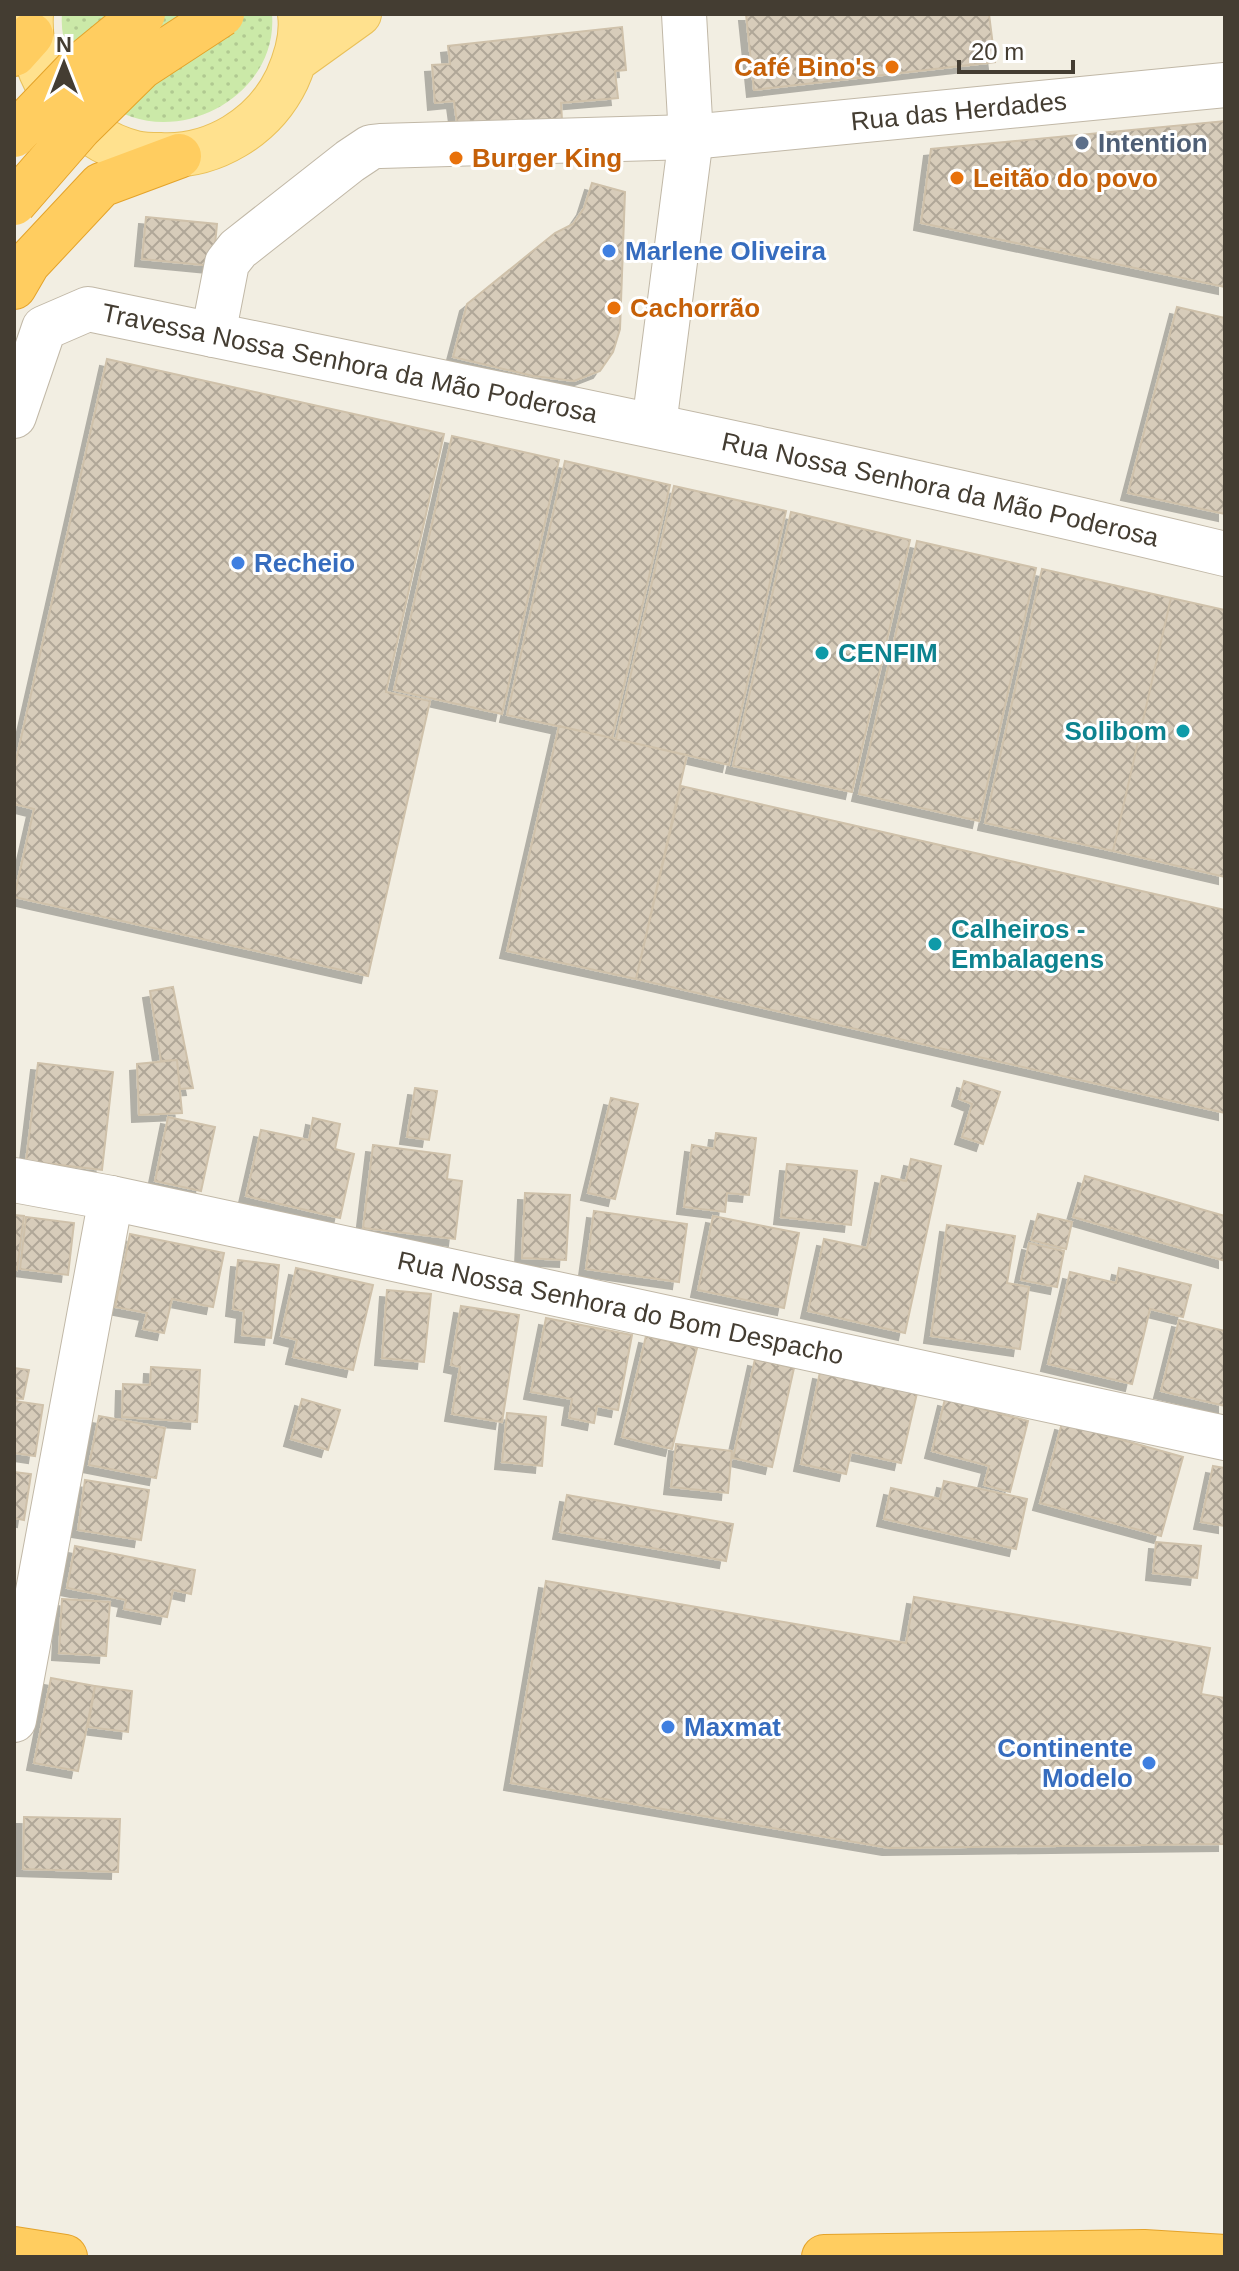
<svg xmlns="http://www.w3.org/2000/svg" width="1239" height="2271" viewBox="0 0 1239 2271" font-family="Arial,sans-serif">
<defs>
<pattern id="grass-dots" width="8" height="8" patternUnits="userSpaceOnUse" patternTransform="scale(2)"><rect width="8" height="8" fill="#cbe9a8"/><path d="M2 2h.1M6 6h.1" fill="none" stroke="#b0c991" stroke-width="1.8" stroke-linecap="round"/></pattern>
<pattern id="building-cross-hatch" width="8" height="8" patternUnits="userSpaceOnUse" patternTransform="scale(2)"><rect width="8" height="8" fill="#d7ccba"/><path d="M0 0l8 8M0 8l8-8" fill="none" stroke="#b0a798"/></pattern>
<filter id="shadow"><feDropShadow dx="-7" dy="7" stdDeviation="0" flood-color="#0004"/></filter>
</defs>
<rect width="100%" height="100%" fill="#f2eee2"/>
<path fill="url(#grass-dots)" d="M62 14H272C279 100 167 155 102 100 94 94 89 84 83 76 69 55 60 40 62 14Z"/>
<path fill="url(#building-cross-hatch)" stroke="#cfc1aa" stroke-width="2" filter="url(#shadow)" d="M746 14H989L995 62 754 90Z
M622 27 626 70 615 71 618 98 561 103 562 120 458 131 454 101 435 103 432 65 450 64 448 46Z
M1225 121V287L921 223 931 149Z
M592 183 625 192 620 329 613 352 600 371 574 381 533 376 453 357 467 304 555 233 573 224 584 208Z
M146 217 217 224 213 266 142 259Z
M1177 307 1225 318V514L1128 493Z
M107 359 444 434 386 692 430 701 368 976 14 897 34 809 14 804V769Z
M452 436 559 460 502 714 394 690Z
M565 461 670 485 612 738 507 715Z
M674 486 786 511 729 765 616 739Z
M791 512 910 540 852 792 733 766Z
M917 541 1036 568 979 821 859 794Z
M1042 569 1171 598 1113 851 985 823Z
M1171 598 1225 610V877L1113 851Z
M559 726 687 755 636 979 507 951Z
M681 786 1225 910V1113L636 979Z
M173 987 193 1088 180 1089 177 1060 161 1061 150 991Z
M177 1060 182 1113 139 1115 137 1064Z
M38 1063 113 1072 102 1170 26 1161Z
M964 1081 1000 1092 983 1144 962 1137 972 1104 959 1099Z
M415 1088 437 1091 429 1140 407 1137Z
M611 1098 638 1104 615 1199 588 1193Z
M168 1117 215 1127 201 1191 155 1181Z
M313 1118 340 1124 335 1149 354 1154 340 1218 246 1196 261 1130 309 1140Z
M716 1133 756 1138 749 1195 727 1193 725 1212 684 1207 692 1145 714 1149Z
M373 1145 450 1155 447 1179 462 1181 455 1239 363 1228Z
M911 1159 941 1166 905 1333 808 1311 824 1239 867 1248 882 1176 906 1181Z
M787 1164 857 1171 851 1225 781 1217Z
M1085 1176 1225 1216V1261L1073 1217Z
M525 1193 570 1195 566 1260 522 1258Z
M594 1211 687 1224 679 1282 586 1269Z
M1038 1214 1072 1222 1066 1249 1031 1240Z
M14 1215 24 1216 17 1270 14 1269Z
M713 1216 799 1233 784 1308 698 1290Z
M26 1217 74 1223 68 1275 20 1269Z
M947 1225 1015 1236 1007 1283 1029 1287 1020 1349 931 1336Z
M130 1234 224 1253 213 1307 172 1299 164 1333 143 1329 147 1313 115 1307Z
M1029 1243 1064 1251 1057 1287 1021 1280Z
M238 1260 279 1265 271 1338 242 1335 244 1311 233 1309Z
M296 1268 373 1285 353 1370 293 1357 297 1340 281 1336Z
M1119 1268 1191 1285 1183 1317 1150 1309 1132 1384 1048 1364 1070 1272 1116 1283Z
M387 1290 431 1294 424 1362 382 1358Z
M461 1306 519 1315 502 1422 452 1414 460 1367 451 1365Z
M546 1318 632 1335 618 1410 597 1406 594 1423 569 1418 572 1399 531 1392Z
M1179 1320 1225 1331V1406L1161 1391Z
M646 1336 697 1348 672 1449 622 1437Z
M755 1359 794 1368 772 1467 733 1458Z
M151 1367 200 1370 197 1422 122 1417 123 1384 150 1385Z
M14 1368 29 1370 23 1399 14 1398Z
M820 1372 917 1393 901 1463 851 1452 846 1474 801 1464Z
M302 1399 340 1410 328 1450 291 1439Z
M945 1399 1028 1421 1010 1492 984 1485 989 1466 932 1451Z
M14 1401 43 1405 35 1456 14 1453Z
M507 1413 546 1417 542 1466 502 1462Z
M99 1416 165 1428 156 1478 89 1465Z
M1062 1423 1183 1457 1161 1536 1040 1503Z
M676 1444 732 1451 728 1493 671 1487Z
M1213 1466 1225 1468V1526L1201 1522Z
M14 1472 31 1474 24 1520 14 1518Z
M85 1480 149 1490 141 1540 78 1530Z
M944 1481 1027 1499 1016 1549 884 1519 891 1488 940 1499Z
M567 1495 733 1524 726 1561 560 1532Z
M1156 1542 1201 1546 1197 1578 1153 1573Z
M75 1546 195 1570 191 1594 173 1590 167 1617 124 1609 126 1600 67 1588Z
M546 1581 906 1643 914 1597 1210 1648 1201 1694 1225 1698V1844L889 1848 511 1783Z
M62 1599 110 1602 106 1656 59 1653Z
M51 1678 95 1686 78 1771 34 1763Z
M95 1686 132 1691 128 1732 88 1727Z
M24 1817 120 1819 118 1872 23 1869Z"/>
<g fill="none" stroke-linecap="round" stroke-linejoin="round">
<defs>
<g id="minor">
<path id="s1" d="M213 335 227 263 238 249 350 161 371 147 380 146 691 137 1225 85"/>
<path id="s2" d="M14 416 44 328 88 309C468 388 848 463 1225 554"/>
<path d="M654 425 691 137 684 14"/>
<path id="s3" d="M14 1180 111 1198 1225 1438"/>
<path d="M14 1720 111 1198"/>
</g>
<path id="major" d="M31 14C27 78 74 138 135 153 143 155 152 155 160 155 213 158 264 127 287 79 296 59 303 36 300 14
M295 60 359 14"/>
<path id="highway" d="M14 54 31 35
M14 287 28 263 101 185 179 156
M14 2249 65 2257
M824 2257 1144 2252 1225 2257"/>
</defs>
<use href="#minor" stroke="#c1b8a7" stroke-width="46"/>
<use href="#major" stroke="#e9c059" stroke-width="46"/>
<use href="#highway" stroke="#e4a32a" stroke-width="46"/>
<use href="#minor" stroke="#fff" stroke-width="44"/>
<use href="#major" stroke="#ffe18e" stroke-width="44"/>
<use href="#highway" stroke="#ffcd60" stroke-width="44"/>
<defs>
<path id="highway-bridge" d="M14 135 82 64 143 14
M14 203 80 127 141 67 222 14"/>
</defs>
<use href="#highway-bridge" stroke="#e4a32a" stroke-width="46" stroke-linecap="butt"/>
<use href="#highway-bridge" stroke="#ffcd60" stroke-width="44"/>
</g>
<g fill="#e8710a" stroke="#fff" stroke-width="3">
<circle cx="892" cy="67" r="8"/>
<circle cx="456" cy="158" r="8"/>
<circle cx="957" cy="178" r="8"/>
<circle cx="614" cy="308" r="8"/>
</g>
<circle fill="#5c6f8a" stroke="#fff" stroke-width="3" cx="1082" cy="143" r="8"/>
<g fill="#3f7fe0" stroke="#fff" stroke-width="3">
<circle cx="609" cy="251" r="8"/>
<circle cx="238" cy="563" r="8"/>
<circle cx="668" cy="1727" r="8"/>
<circle cx="1149" cy="1763" r="8"/>
</g>
<g fill="#0f9aa8" stroke="#fff" stroke-width="3">
<circle cx="822" cy="653" r="8"/>
<circle cx="1183" cy="731" r="8"/>
<circle cx="935" cy="944" r="8"/>
</g>
<g text-anchor="middle" dominant-baseline="central" stroke-width="6" stroke-linejoin="round" paint-order="stroke">
<g font-size="26" font-weight="bold" fill="#c56008" stroke="#fff" text-anchor="start">
<text x="876" y="67" text-anchor="end">Café Bino's</text>
<text x="472" y="158">Burger King</text>
<text x="973" y="178">Leitão do povo</text>
<text x="630" y="308">Cachorrão</text>
</g>
<g font-size="26" fill="#443d32" stroke="#fff">
<text stroke="none"><textPath href="#s1" startOffset="848">Rua das Herdades</textPath></text>
<text stroke="none"><textPath href="#s2" startOffset="408">Travessa Nossa Senhora da Mão Poderosa</textPath></text>
<text stroke="none"><textPath href="#s2" startOffset="1012">Rua Nossa Senhora da Mão Poderosa</textPath></text>
<text stroke="none"><textPath href="#s3" startOffset="620">Rua Nossa Senhora do Bom Despacho</textPath></text>
</g>
<g font-size="26" font-weight="bold" fill="#4e5e75" stroke="#fff" text-anchor="start">
<text x="1098" y="143">Intention</text>
</g>
<g font-size="26" font-weight="bold" fill="#366cbe" stroke="#fff" text-anchor="start">
<text x="625" y="251">Marlene Oliveira</text>
<text x="254" y="563">Recheio</text>
<text x="684" y="1727">Maxmat</text>
<text x="1133" y="1748" text-anchor="end">Continente<tspan x="1133" dy="30">Modelo</tspan></text>
</g>
<g font-size="26" font-weight="bold" fill="#0d838f" stroke="#fff" text-anchor="start">
<text x="838" y="653">CENFIM</text>
<text x="1167" y="731" text-anchor="end">Solibom</text>
<text x="951" y="929">Calheiros -<tspan x="951" dy="30">Embalagens</tspan></text>
</g>
</g>
<rect width="1239" height="2271" fill="none" stroke="#443d32" stroke-width="32"/>
<g transform="translate(64 64)" stroke="#ffffff" stroke-width="6" paint-order="stroke">
<path d="M0-6L14 30L0 20L-14 30Z" fill="#443d32"/>
<text y="-12" font-size="22" font-weight="bold" text-anchor="middle" fill="#443d32">N</text>
</g>
<path d="M959 60v12h114v-12" fill="none" stroke="#443d32" stroke-width="4"/>
<text x="971" y="60" font-size="24" fill="#443d32" stroke="#ffffff" stroke-width="6" paint-order="stroke">20 m</text>
</svg>
